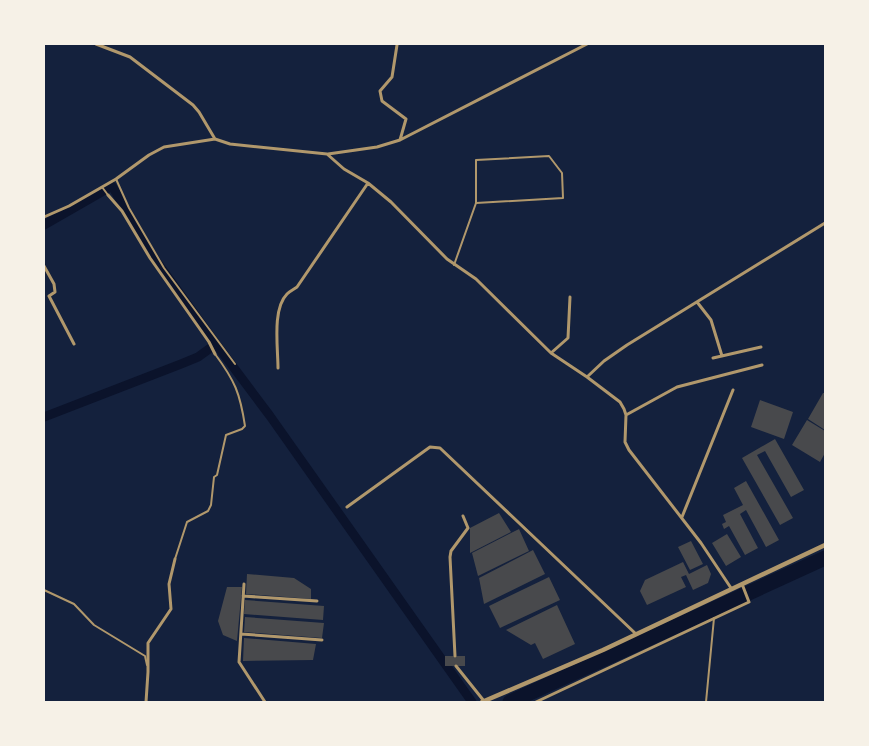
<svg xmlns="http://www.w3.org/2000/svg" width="869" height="746" viewBox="0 0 869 746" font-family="Karla,sans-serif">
<rect width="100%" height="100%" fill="#14213d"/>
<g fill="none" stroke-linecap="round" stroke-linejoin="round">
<path stroke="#0b132b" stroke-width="9" d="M44 225 112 186 152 255 216 344 270 416 472 702
M44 417 181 364 198 357 216 344"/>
<path stroke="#0b132b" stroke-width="15" d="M510 702 825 558"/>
</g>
<path fill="#48494c" d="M823 393H825V430L808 419Z
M760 400 793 412 784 439 751 427Z
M807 420 825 431V453L820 462 792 445Z
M775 439 804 490 791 497 765 451 757 455 793 518 780 525 742 458Z
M746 481 779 540 766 547 746 510 740 514 758 548 745 555 729 526 724 529 722 524 726 522 723 515 743 505 734 488Z
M499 513 511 532 470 553V528Z
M519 529 529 551 478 576 472 553Z
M727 534 741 557 726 566 712 543Z
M691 541 703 564 690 570 678 547Z
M533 550 545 574 484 604 479 578Z
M683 562 689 574 707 565 711 574 708 583 693 590 686 575 681 577 686 587 647 605 640 591 645 580Z
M247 574 294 578 311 589V599L246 594Z
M549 577 560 600 500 628 489 606Z
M227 587H242L237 641 223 635 218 621Z
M245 600 324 606 323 620 244 614Z
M557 605 575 644 543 659 535 643 531 645 506 630Z
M245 617 324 623 322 638 244 632Z
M244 638 316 644 313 660 243 661Z
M445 656H465V666H445Z"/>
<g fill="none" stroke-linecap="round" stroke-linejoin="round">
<path stroke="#b1986c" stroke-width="2" d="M116 179 129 208 164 268 235 364
M102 187 108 195
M454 265 476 203V160L549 156 562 173 563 198 476 203
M175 559 187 522 208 511 211 505 214 477 217 475 226 435 242 429 245 426C240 393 235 381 215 354
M44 590 74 604 94 625 145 656 147 665
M672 702H680
M706 702 714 618"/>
<path stroke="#b1986c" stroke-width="3" d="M96 44 130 57 193 105 199 112 215 139
M397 45 392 77 380 91 382 101 406 119 400 140
M328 154 377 147 400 140 587 44
M108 195 122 211 150 258 209 342 215 354
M44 217 69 206 116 179 149 155 164 147 215 139 230 144 327 154 344 169 368 183 391 202 447 259 476 279 551 353 587 377 620 402 624 409 626 415 625 442 629 450 701 543 731 588
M44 266 54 284 55 292 49 296 74 344
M697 302 711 320 722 356
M551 353 568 338 570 297
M713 358 761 347
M278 368C278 348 272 309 287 294 290 291 294 289 297 287L368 183
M587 377 604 361 627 345 825 223
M626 415 677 387 762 365
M347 507 430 447 440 448 636 634
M682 517 733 390
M244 584 239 662 265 702
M243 596 317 601
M241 634 322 640
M455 656 450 557 451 551 468 528 463 516
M456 666 484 701
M146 702 148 672V643L171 609 169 584 175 559
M536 702 749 602 742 584"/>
<path stroke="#b1986c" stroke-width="4.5" d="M482 702 603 650 825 545"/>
</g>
<rect width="869" height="746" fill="none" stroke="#f6f1e7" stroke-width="90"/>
</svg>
